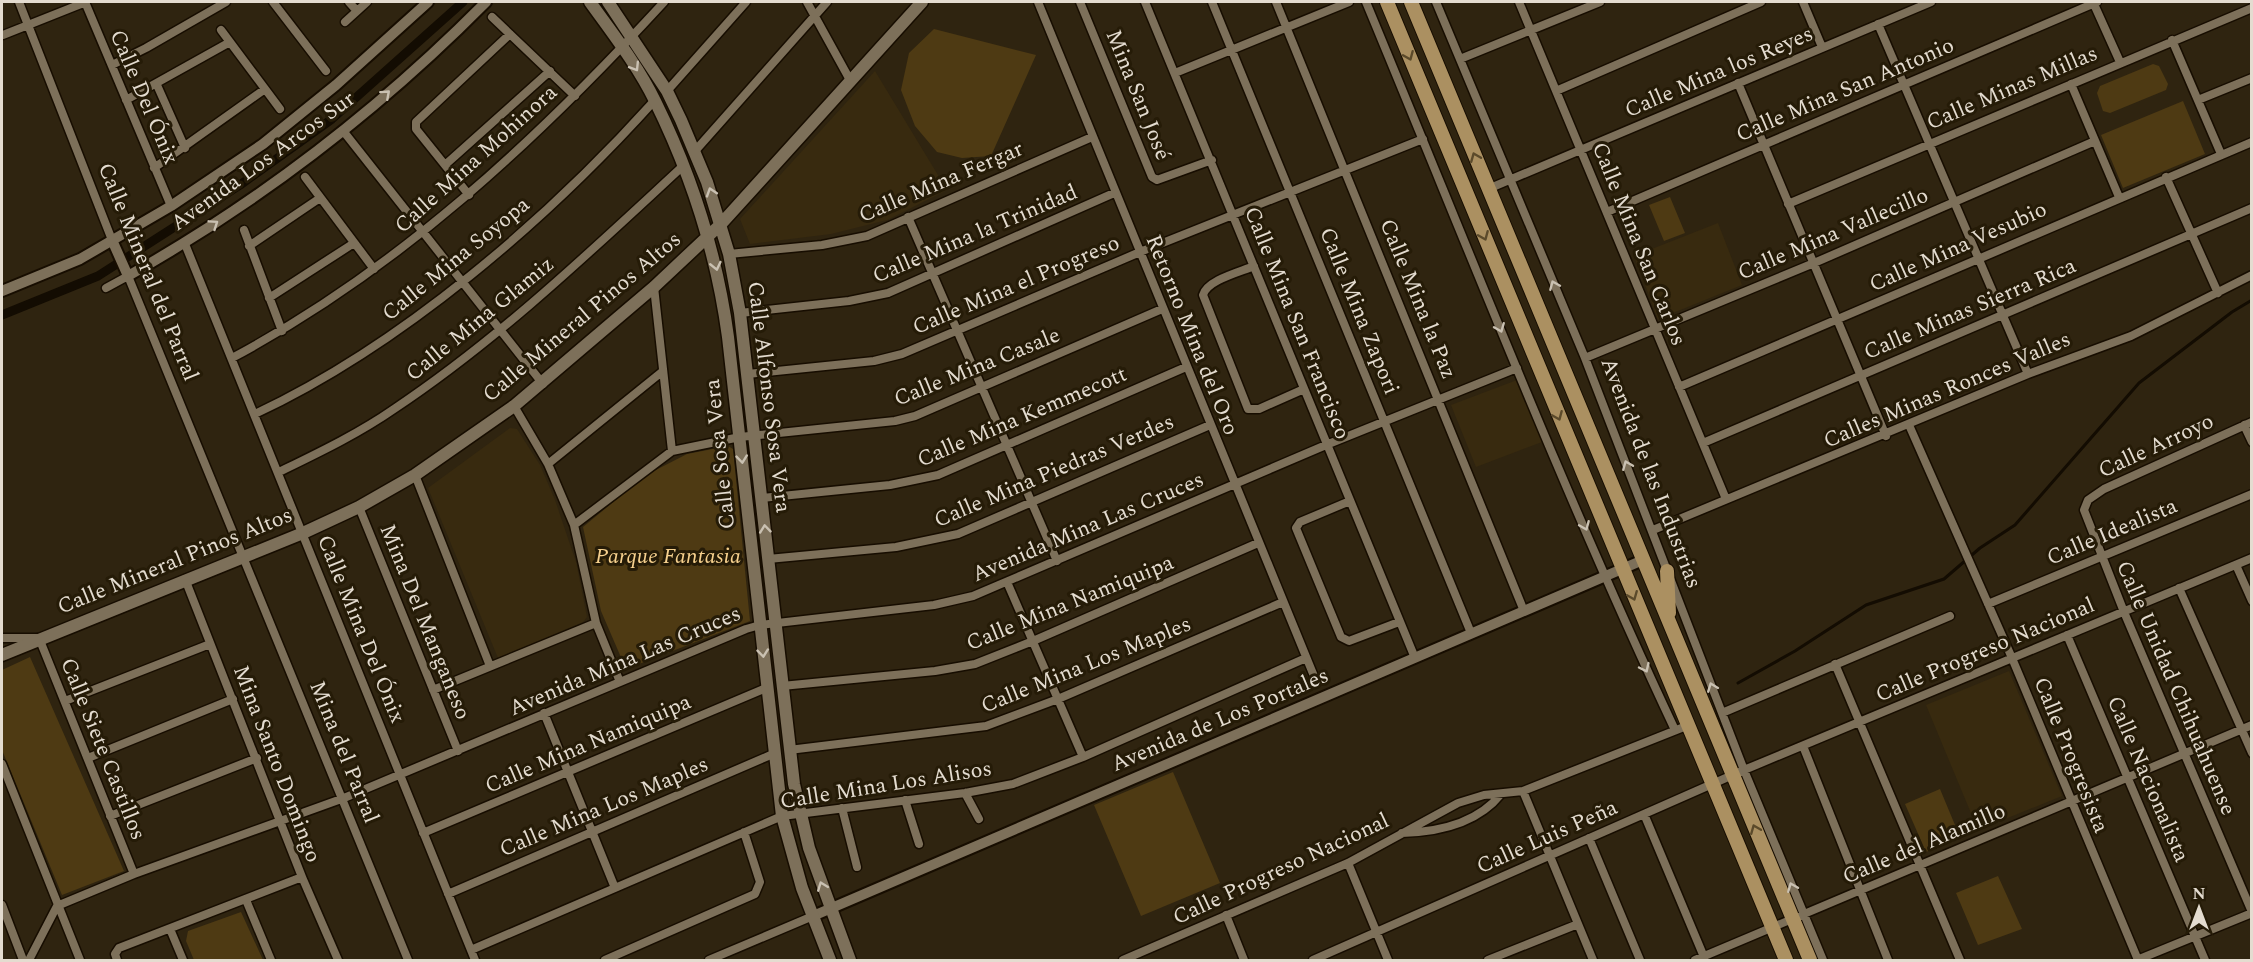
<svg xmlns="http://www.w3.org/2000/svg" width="2253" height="962" viewBox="0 0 2253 962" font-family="Spectral,serif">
<rect width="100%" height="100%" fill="#2f2410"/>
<path fill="#382a0f" d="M875 71 947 190 887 220 831 234 750 244 740 219Z
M1718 223 1742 285 1658 319 1634 256Z
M1517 380 1542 442 1476 467 1451 405Z
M510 428 517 429 540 465 555 500 576 562 587 617 583 622 498 658 428 488Z
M2009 671 2062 796 1978 830 1926 705Z"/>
<path fill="#4e3a13" d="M934 29 1036 55 991 156 962 158 937 152 915 126 901 90 909 53Z
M2153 64 2159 66 2168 84 2166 90 2110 113 2103 111 2097 93 2100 86Z
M2183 101 2205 154 2123 188 2101 135Z
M1670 197 1685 233 1664 241 1649 205Z
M728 446 733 449 750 621 626 669 601 611 583 527 646 475 687 454Z
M30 657 124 871 62 895 2 750V670Z
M1173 772 1220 883 1141 916 1094 805Z
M1940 789 1960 837 1926 852 1905 804Z
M1998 876 2022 929 1978 945 1956 893Z
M241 912 263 960H194L186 941 188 931Z"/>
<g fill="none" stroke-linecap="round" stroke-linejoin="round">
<path stroke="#130c02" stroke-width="3" d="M1738 683 1795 651 1866 605 1944 579 1980 548 2015 525 2139 383 2232 312 2252 300"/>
<path stroke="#130c02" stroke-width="9" d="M2 315 98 276 240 185 332 119 463 2"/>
<defs>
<path id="minor" d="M19 2 112 240
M85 2 171 206
M273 2 326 71
M349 2 357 11
M807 2 850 80
M1038 2 1316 681
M1080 2 1152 177 1157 180 1212 160
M1145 2 1415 658
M1212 2 1471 633
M1276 2 1524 611
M1366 2C1467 245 1563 492 1675 730
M1436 2 1585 358 1744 770 1823 960
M1519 2 1726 499
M1803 2 1822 47
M2093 2 2120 62
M492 17 575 96
M345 22 367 2
M1878 24 2028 374
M221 30 280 109
M3 35 86 2
M2172 40 2221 154
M1460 59 1600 2
M112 65 146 48 226 2
M1175 73 1349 2
M1738 83 1886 436
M2071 84 2119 197
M157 85 185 148
M667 91 746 2
M1556 91 1761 2
M126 100 230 42
M2198 100 2252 78
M344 132 543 384
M695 151 827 2
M445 165 550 71
M154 168 265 89
M305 177 374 269
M2166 177 2218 293
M1488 189 1931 2
M469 195 416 129V122L510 34
M1788 204 2252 8
M1607 212 2097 2
M908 217 1057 561
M244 230 282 331
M185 244 475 960
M249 246 320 198
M729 254 822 245 867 236 1092 137
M1254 266C1240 272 1207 280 1203 295L1248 409H1259L1304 389
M654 287 672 451
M106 288 128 276 408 960
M269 298 354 243
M740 313 849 301 888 293 1114 193
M232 358C399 269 537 140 664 2
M1585 358 1814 263 2095 141
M748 374 874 361 902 354 1140 252 1423 139
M1679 387 2252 142
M514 406 548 464 574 525 596 623 620 682
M255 414C402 345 547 220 655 100
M2252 422 2104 489 2088 500 2084 510 2124 612 2252 912
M1909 425 2012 658 2138 960
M2244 425 2252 442
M1703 443 2252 208
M548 464 663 371
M279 472C318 453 358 434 394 409 499 339 591 251 683 166
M415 475 490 666
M761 498 890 485 938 475 1186 367
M1350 501 1300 522 1296 528 1341 637 1349 641 1399 622
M359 507 458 751
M574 525 672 451 740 437 895 421 915 416 1162 309
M1653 530 2028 374 2131 336 2252 275
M768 559 896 547 958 534 1210 425
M2236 565 2252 601
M185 579 302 877 338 960
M1007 582 1083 757
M2179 588 2252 753
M1988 604 2252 494
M2067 635 2205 960
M2 638H39L134 874
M1835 664 1960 960
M782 686 935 671 975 664 1033 641 1258 543
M433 690 596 623
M65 701 210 644
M544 713 615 888
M1722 713 1950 616
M1803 746 1888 960
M789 750 986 726 1058 699 1283 602
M88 758 233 699
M2 764 80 960
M1523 791 1593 960
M965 793 979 819
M905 800 919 844
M842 808 857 867
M1644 814 1704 957
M110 816 257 758
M423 833 766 688
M1402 833C1438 832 1477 824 1501 794
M1589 838 1640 960
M1348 863 1388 960
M448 894 773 754
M246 900 271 960
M2 905 23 960
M1226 915 1244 960
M170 929 183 960
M471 950 782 816 965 793 1013 784 1083 757 1306 658
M29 960 57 906 134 874 344 798 746 629 760 625 934 605 973 596 1326 445 1517 368
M117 960 115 954 119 948 302 877
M605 960 755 894 760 882 744 832
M709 960 813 916
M1123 960 1348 863 1458 803 1484 795 1523 791 1689 725
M1313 960 1744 770 2252 558
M1488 960 1578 924
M1695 960 2252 725
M2137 960 2252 913"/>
<path id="tertiary" d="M112 240 128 276C259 202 380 109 486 2
M2 291 80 259 171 206 263 144 336 85 428 2
M813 916 1643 560"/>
<path id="secondary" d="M590 2C613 34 638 66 655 101 692 176 717 255 728 337L782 816 802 888 830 960
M608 2 667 91 681 120 707 182 729 254 740 313 794 784 809 848 850 960
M2 655 303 533 359 507 415 475 514 406 654 287 721 224 922 2"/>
<path id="primary" d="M1387 2 1786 960
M1411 2 1810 960
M1667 571 1669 613"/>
</defs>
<use href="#minor" stroke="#170d00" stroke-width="11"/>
<use href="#tertiary" stroke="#170d00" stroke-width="14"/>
<use href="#secondary" stroke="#170d00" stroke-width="15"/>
<use href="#primary" stroke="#170d00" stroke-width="16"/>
<use href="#minor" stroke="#7d705a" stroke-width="8"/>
<use href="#tertiary" stroke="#7d705a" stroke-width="10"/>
<use href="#secondary" stroke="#7d705a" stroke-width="12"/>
<use href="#primary" stroke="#ab9061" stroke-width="14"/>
</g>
<defs><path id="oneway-chevron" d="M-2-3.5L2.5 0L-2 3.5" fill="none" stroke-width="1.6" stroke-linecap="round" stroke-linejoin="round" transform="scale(1.5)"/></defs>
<g stroke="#5b4a2b">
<use href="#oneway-chevron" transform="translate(1409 56) rotate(67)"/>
<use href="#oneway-chevron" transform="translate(1475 157) rotate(-112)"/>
<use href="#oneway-chevron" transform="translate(1484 236) rotate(67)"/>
<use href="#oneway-chevron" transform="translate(1558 416) rotate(67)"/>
<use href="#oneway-chevron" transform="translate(1633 596) rotate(68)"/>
<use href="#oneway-chevron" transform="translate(1755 829) rotate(-112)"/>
</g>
<g stroke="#cac1b2">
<use href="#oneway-chevron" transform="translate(635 67) rotate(58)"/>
<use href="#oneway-chevron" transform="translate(386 94) rotate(-42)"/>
<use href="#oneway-chevron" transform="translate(711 192) rotate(-108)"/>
<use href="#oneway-chevron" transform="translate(214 224) rotate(-34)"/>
<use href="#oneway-chevron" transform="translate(716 266) rotate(77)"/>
<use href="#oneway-chevron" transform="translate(1554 285) rotate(-113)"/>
<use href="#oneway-chevron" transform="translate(1500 328) rotate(68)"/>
<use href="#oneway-chevron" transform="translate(742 459) rotate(84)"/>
<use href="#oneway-chevron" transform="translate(1627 465) rotate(-112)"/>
<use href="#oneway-chevron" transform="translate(1585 526) rotate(67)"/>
<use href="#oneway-chevron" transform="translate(765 529) rotate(-96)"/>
<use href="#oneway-chevron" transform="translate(763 653) rotate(84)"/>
<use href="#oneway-chevron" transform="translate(1645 668) rotate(65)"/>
<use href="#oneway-chevron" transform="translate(1712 687) rotate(-111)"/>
<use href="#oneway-chevron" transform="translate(822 886) rotate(-111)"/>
<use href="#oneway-chevron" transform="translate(1792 887) rotate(-112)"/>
</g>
<g text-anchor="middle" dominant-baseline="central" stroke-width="6" stroke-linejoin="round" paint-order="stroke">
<g font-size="22" fill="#e4dcd0" stroke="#251b07">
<text transform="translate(1719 72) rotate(-23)">Calle Mina los Reyes</text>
<text transform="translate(2012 88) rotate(-23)">Calle Minas Millas</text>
<text transform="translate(1845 90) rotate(-23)">Calle Mina San Antonio</text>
<text transform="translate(1138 95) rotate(68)">Mina San José</text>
<text transform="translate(144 97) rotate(67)">Calle Del Ónix</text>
<text transform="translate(476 159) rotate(-42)">Calle Mina Mohinora</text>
<text transform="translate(263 161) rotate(-36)">Avenida Los Arcos Sur</text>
<text transform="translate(941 182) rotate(-23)">Calle Mina Fergar</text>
<text transform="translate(975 234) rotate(-23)">Calle Mina la Trinidad</text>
<text transform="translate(1833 234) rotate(-23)">Calle Mina Vallecillo</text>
<text transform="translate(1639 244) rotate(68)">Calle Mina San Carlos</text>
<text transform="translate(1958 247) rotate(-24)">Calle Mina Vesubio</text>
<text transform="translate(456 259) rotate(-39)">Calle Mina Soyopa</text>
<text transform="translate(148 272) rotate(68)">Calle Mineral del Parral</text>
<text transform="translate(1016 285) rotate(-23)">Calle Mina el Progreso</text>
<text transform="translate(1418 299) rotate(68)">Calle Mina la Paz</text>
<text transform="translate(1970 309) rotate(-23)">Calle Minas Sierra Rica</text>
<text transform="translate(1359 311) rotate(68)">Calle Mina Zapori</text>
<text transform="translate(582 317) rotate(-40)">Calle Mineral Pinos Altos</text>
<text transform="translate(480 319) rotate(-39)">Calle Mina Glamiz</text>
<text transform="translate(1297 323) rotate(68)">Calle Mina San Francisco</text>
<text transform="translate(1192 335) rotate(68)">Retorno Mina del Oro</text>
<text transform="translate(977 367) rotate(-22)">Calle Mina Casale</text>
<text transform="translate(1947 390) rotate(-23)">Calles Minas Ronces Valles</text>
<text transform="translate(769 397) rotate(83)">Calle Alfonso Sosa Vera</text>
<text transform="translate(1022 417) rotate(-23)">Calle Mina Kemmecott</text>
<text transform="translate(2156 446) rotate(-25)">Calle Arroyo</text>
<text transform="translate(720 454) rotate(-96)">Calle Sosa Vera</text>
<text transform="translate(1054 471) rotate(-23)">Calle Mina Piedras Verdes</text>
<text transform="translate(1651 473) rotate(69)">Avenida de las Industrias</text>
<text transform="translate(1088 527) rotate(-23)">Avenida Mina Las Cruces</text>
<text transform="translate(2112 532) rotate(-23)">Calle Idealista</text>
<text transform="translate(175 561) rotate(-22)">Calle Mineral Pinos Altos</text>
<text transform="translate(1070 603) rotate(-22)">Calle Mina Namiquipa</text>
<text transform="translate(425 622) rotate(68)">Mina Del Manganeso</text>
<text transform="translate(361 629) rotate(68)">Calle Mina Del Ónix</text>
<text transform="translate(1985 650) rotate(-23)">Calle Progreso Nacional</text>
<text transform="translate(625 661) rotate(-23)">Avenida Mina Las Cruces</text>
<text transform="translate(1086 665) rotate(-22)">Calle Mina Los Maples</text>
<text transform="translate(2176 688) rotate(67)">Calle Unidad Chihuahuense</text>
<text transform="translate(1220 720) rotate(-23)">Avenida de Los Portales</text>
<text transform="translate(588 744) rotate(-23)">Calle Mina Namiquipa</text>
<text transform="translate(103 749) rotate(68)">Calle Siete Castillos</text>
<text transform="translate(344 752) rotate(68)">Mina del Parral</text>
<text transform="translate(2071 755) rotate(68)">Calle Progresista</text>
<text transform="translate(277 764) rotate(69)">Mina Santo Domingo</text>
<text transform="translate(2148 779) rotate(67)">Calle Nacionalista</text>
<text transform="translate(886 785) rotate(-9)">Calle Mina Los Alisos</text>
<text transform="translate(604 807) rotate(-23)">Calle Mina Los Maples</text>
<text transform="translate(1547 837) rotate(-24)">Calle Luis Peña</text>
<text transform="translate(1924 844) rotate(-23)">Calle del Alamillo</text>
<text transform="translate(1281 869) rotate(-25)">Calle Progreso Nacional</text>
</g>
<g font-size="22" font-style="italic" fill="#f7d18e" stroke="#251b07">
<text x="668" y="556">Parque Fantasia</text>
</g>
</g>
<rect width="2253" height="962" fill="none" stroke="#e4dcd0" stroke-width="6"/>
<g transform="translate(2199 908)" stroke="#251b07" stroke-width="4.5" paint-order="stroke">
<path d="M0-4.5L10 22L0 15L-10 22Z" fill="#e4dcd0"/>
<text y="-9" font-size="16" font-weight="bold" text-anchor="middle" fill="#e4dcd0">N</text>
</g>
</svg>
